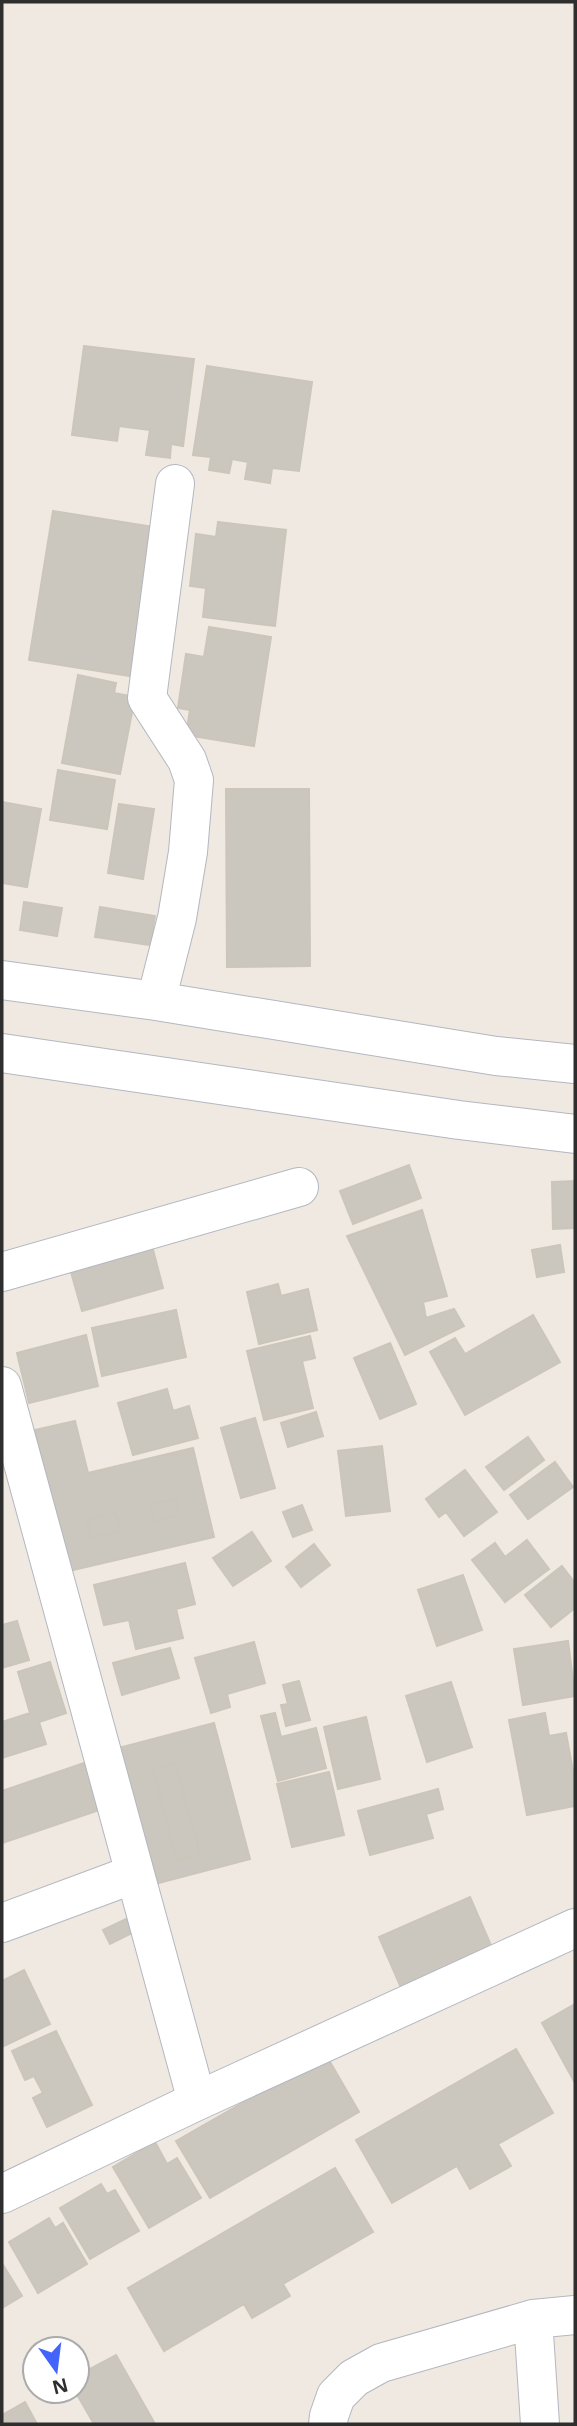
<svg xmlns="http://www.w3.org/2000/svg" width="577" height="2426" viewBox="0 0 577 2426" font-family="'Noto Sans',sans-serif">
<rect width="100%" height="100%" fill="#efe9e1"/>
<path fill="#cbc7bf" stroke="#cbc5ba" stroke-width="2" fill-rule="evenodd" d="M84 346 194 359 183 446 171 444 170 458 146 455 150 430 119 426 117 441 72 435Z
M207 366 312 382 299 471 272 468 270 483 245 479 248 462 232 459 229 473 209 470 211 457 193 455Z
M53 511 154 527 130 676 29 660Z
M218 522 286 530 275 626 203 617 206 588 190 586 196 534 216 537Z
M209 627 271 637 254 746 186 735 190 710 178 708 186 654 204 657Z
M78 675 116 683 114 693 135 697 120 774 62 763Z
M58 770 115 780 107 829 50 820Z
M226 789H309L310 966 227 967Z
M2 802 41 809 27 887 2 883Z
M119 804 154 809 143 879 108 873Z
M24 902 62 908 57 936 20 930Z
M100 907 155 916 150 945 95 937Z
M409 1165 421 1198 353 1224 340 1191Z
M575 1181V1228L553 1229 552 1182Z
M422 1210 447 1296 423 1302 426 1318 454 1309 464 1326 405 1355 347 1236Z
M151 1242 163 1288 82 1311 69 1265Z
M560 1245 564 1272 537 1277 532 1250Z
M278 1284 281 1296 308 1289 317 1330 259 1344 247 1292Z
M176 1310 186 1357 102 1376 92 1328Z
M533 1315 560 1362 465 1415 430 1352 455 1338 465 1354Z
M86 1335 98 1386 29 1403 17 1353Z
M310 1336 315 1358 302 1361 313 1408 264 1420 247 1351Z
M390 1343 416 1404 380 1419 354 1358Z
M167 1389 173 1411 189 1406 198 1438 133 1455 118 1403Z
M316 1412 323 1436 288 1447 281 1423Z
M255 1418 275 1488 241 1498 221 1428Z
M75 1421 88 1473 193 1448 214 1537 69 1571 35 1430ZM176 1498 180 1515 154 1522 150 1505ZM116 1513 120 1531 91 1538 87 1520Z
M528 1437 544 1460 504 1490 486 1467Z
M382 1446 390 1511 346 1516 338 1451Z
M555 1462 573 1487 528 1519 510 1495Z
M465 1470 497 1512 464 1536 446 1512 439 1517 426 1499Z
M176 1498 180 1515 154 1522 150 1505Z
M302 1505 312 1530 293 1537 283 1512Z
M116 1513 120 1531 91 1538 87 1520Z
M252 1532 271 1561 233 1586 213 1558Z
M527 1540 549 1569 505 1602 472 1560 495 1543 505 1557Z
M314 1544 330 1565 301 1587 286 1567Z
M185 1563 195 1604 176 1609 183 1638 136 1649 129 1620 104 1625 94 1585Z
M562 1566 575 1583V1608L551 1627 525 1595Z
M463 1575 482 1630 437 1646 418 1590Z
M17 1621 29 1660 2 1668V1625Z
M568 1641 575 1696 523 1705 514 1649Z
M254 1642 265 1683 227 1694 230 1707 211 1713 195 1658Z
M170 1648 179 1678 122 1695 113 1663Z
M50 1662 66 1713 39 1722 46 1744 2 1758V1722L30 1713 18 1672Z
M299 1681 310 1720 286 1726 281 1705 288 1704 283 1685Z
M451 1682 472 1747 427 1762 406 1696Z
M275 1713 281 1737 316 1728 326 1768 278 1781 261 1716Z
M545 1713 549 1736 566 1733 575 1782V1806L527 1815 509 1720Z
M366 1717 380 1779 338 1789 324 1727Z
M214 1723 250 1859 151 1885 115 1749ZM176 1764 200 1855 177 1861 153 1769Z
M84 1763 99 1810 2 1843V1791Z
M176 1764 200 1855 177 1861 153 1769Z
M329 1772 344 1835 292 1847 277 1784Z
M438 1789 443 1809 426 1814 433 1838 370 1855 358 1811Z
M470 1897 493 1950 402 1990 379 1937Z
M128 1918 134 1932 110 1944 103 1930Z
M24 1970 50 2024 2 2047V1981Z
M575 2004V2083L542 2023Z
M56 2031 92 2105 47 2127 33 2098 43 2093 34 2076 25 2080 12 2051Z
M516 2049 553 2113 498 2144 511 2166 470 2189 457 2166 392 2203 356 2140Z
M326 2055 359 2112 210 2198 176 2141Z
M155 2142 167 2164 177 2158 201 2198 149 2228 113 2167Z
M335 2168 373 2232 283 2284 290 2296 252 2318 244 2304 164 2351 128 2288Z
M101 2184 107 2194 115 2190 139 2231 90 2259 60 2208Z
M49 2218 55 2228 63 2223 87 2264 38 2293 9 2242Z
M2 2263 22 2296 2 2308Z
M116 2355 155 2424H94L75 2391 77 2376Z
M25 2402 37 2424H2V2415Z"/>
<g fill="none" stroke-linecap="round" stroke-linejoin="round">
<defs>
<path id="minor" d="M2 980 156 1001 496 1056 575 1064
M156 1001 177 918 188 852 194 780 187 760 147 698 175 484
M2 1053 459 1120 575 1134
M2 1272 299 1187
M2 1386 197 2101
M2 1923 134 1874
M2 2194 197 2101 575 1928
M533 2319 540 2424
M328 2424 329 2416 336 2396 354 2378 381 2363 533 2319 575 2315"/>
</defs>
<use href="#minor" stroke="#b4b7c1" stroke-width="40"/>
<use href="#minor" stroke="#fff" stroke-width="38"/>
</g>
<rect width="577" height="2426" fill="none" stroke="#2e2e2e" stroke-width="7"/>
<g transform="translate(56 2370) rotate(166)"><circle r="33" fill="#ffffff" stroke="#ababab" stroke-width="2"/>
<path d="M0-5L12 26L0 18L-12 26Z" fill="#4264fb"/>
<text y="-10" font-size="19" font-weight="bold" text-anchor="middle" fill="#2e2e2e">N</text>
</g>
</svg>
